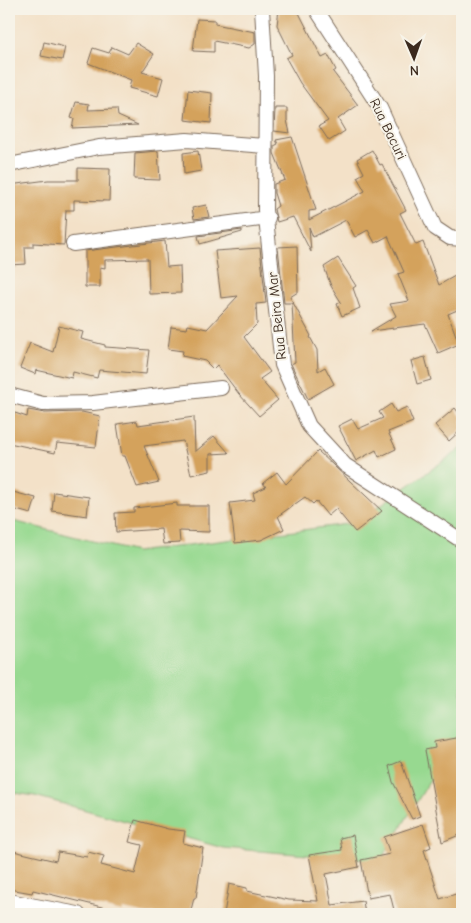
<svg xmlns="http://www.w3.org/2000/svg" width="471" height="923" viewBox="0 0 471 923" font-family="'Comic Neue',sans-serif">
<rect width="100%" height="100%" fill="#f7f3e8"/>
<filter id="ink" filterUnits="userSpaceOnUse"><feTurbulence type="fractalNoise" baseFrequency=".02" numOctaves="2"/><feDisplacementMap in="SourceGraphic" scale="10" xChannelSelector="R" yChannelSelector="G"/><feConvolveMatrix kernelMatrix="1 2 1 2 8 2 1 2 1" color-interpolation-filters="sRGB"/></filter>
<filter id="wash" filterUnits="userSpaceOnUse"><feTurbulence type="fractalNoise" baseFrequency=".0096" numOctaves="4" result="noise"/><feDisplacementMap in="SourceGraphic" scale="20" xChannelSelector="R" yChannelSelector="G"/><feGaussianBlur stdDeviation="1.12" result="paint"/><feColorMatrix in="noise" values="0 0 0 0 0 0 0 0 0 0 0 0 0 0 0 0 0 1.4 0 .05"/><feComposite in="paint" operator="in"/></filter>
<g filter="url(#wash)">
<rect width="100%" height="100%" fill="#f3e1c8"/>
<path fill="#97d990" stroke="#698257" d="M462 448V557H459L462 565V729L380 861 223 848 35 796 9 792V520L136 552 355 523Z"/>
<g id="blocks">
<path fill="#d4a25b" d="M279 9H297L322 58 328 55 336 70 333 72 358 105 338 119 345 131 329 141 319 126 328 121 300 83 286 58 292 55 277 25Z
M197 19 215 20V24L255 32V44L249 48 214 41V52L193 51Z
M44 42 65 47 62 60 41 56Z
M136 43 154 54 142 72 163 78 158 96 129 88 131 80 88 63 93 48 109 53 112 47 128 54Z
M188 90 212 93 211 123 185 120Z
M76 102 89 104 88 110 117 109 118 116 138 125 72 128 74 119 71 118Z
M275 108H287V120L290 133 274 131Z
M292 137 316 210 309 211V220L365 191 357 177 364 173 357 159 372 150 380 165 382 164 406 210 400 213 416 245 423 242 439 285 462 272V308L448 314 459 344 438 353 425 324 371 331 396 316 390 304 409 301 398 274 404 272 388 236 375 243 368 230 355 237 346 220 313 237 309 227 311 252 293 217 277 222 274 209 278 206 274 193V184L285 180 274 153V146L278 144 276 140Z
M158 151 160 180 134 179 135 153Z
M198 151 201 171 184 174 183 153Z
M78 168 110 169 109 201 74 200V210H66L64 245 33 243V247H25L26 264 9 265V185L48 180H78Z
M206 205 209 217 194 219 192 208Z
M242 230V232L200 244 198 236Z
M165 241 167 267 180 266 181 293 149 294 148 259 105 260V268L100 267V287H85V251Z
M297 246 298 292 290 297 311 336 310 337 317 350 318 371 325 367 334 384 308 399 291 364 295 362 292 303H284L278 247Z
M260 248 266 303 256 304 257 324 244 337 270 372 260 379 278 400 259 416 239 394 217 365 213 369 205 361 182 356 183 351 168 349 171 327 187 329 188 325 207 329 238 296 221 298 215 251Z
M338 258 356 286 353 288 360 308 342 316 337 304 341 302 331 286 324 267Z
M59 326 83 332 81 339 105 345V347L149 350 146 374 99 370 97 378 73 372 72 378 36 370 35 374 20 368 30 343 53 352Z
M425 357 431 380 417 384 411 361Z
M391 404 396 412 407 407 413 422 388 432 396 449 379 457 376 450 356 461 338 426 352 419 358 429 383 418 379 412Z
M455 408 462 417V429L449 441 435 425Z
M28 410 45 413 82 412 100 416 96 447 57 443 55 453 9 443V411L27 417Z
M194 417 195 452 214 436 229 453 210 454V471L191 475 183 441 144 446 159 482 137 487 125 456H122L117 424 137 421 138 425Z
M318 451 382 511 355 532 336 509 328 516 316 501 313 504 305 497 278 516 284 529 261 540 235 543 230 503 255 500 253 493 266 487 263 483 277 472 286 484Z
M9 491 36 498 31 514 9 508Z
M54 492 89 497 87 516 52 511Z
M177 503V506H209V532L179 531 180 543 163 544 161 529 116 532 115 513 134 512V508Z
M462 737V834L442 842 425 750 435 748 434 742Z
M401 761 420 816 412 819 393 782 389 766Z
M135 820 168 829 185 831 183 843 203 848 196 898H194L190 914H147L123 909 122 912 33 890 32 893 9 889V850L56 861 58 852 87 857 88 852 104 856 101 865 135 874 142 845 129 842Z
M423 824 431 847 424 850 440 899 462 892V914H395L390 894 368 898 361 860 390 854 384 837Z
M353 835 359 867 326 874 332 905 363 901 365 914H224L229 884 247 888V891L289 900 318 901 309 855 342 850 340 838Z"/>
</g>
</g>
<g filter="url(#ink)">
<use href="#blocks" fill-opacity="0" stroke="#7b6a5a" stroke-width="1"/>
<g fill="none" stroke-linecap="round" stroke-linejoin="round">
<defs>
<path id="minor" d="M262 9 266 76 265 210 282 365 309 426 345 465 462 541
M316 9 380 108 435 228 450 238 462 239
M9 165 99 147 187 140 265 146
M73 244 268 218
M9 395 43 404 93 403 221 388
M9 901 78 914"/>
</defs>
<use href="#minor" stroke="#7b6a5a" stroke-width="16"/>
<use href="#minor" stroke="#fff" stroke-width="14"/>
</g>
</g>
<g text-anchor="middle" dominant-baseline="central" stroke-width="4" stroke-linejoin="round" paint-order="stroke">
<g font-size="14" fill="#3b2a1e" stroke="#f7f3e8">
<text transform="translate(388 129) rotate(64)">Rua Bacuri</text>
<text transform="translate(277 316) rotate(-96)">Rua Beira Mar</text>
</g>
</g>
<rect width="471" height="923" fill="none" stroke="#f7f3e8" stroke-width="30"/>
<g transform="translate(414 58) rotate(178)" stroke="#f7f3e8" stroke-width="4" paint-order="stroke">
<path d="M0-4L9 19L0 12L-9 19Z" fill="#3b2a1e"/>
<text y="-8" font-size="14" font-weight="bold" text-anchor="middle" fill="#3b2a1e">N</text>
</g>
</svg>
